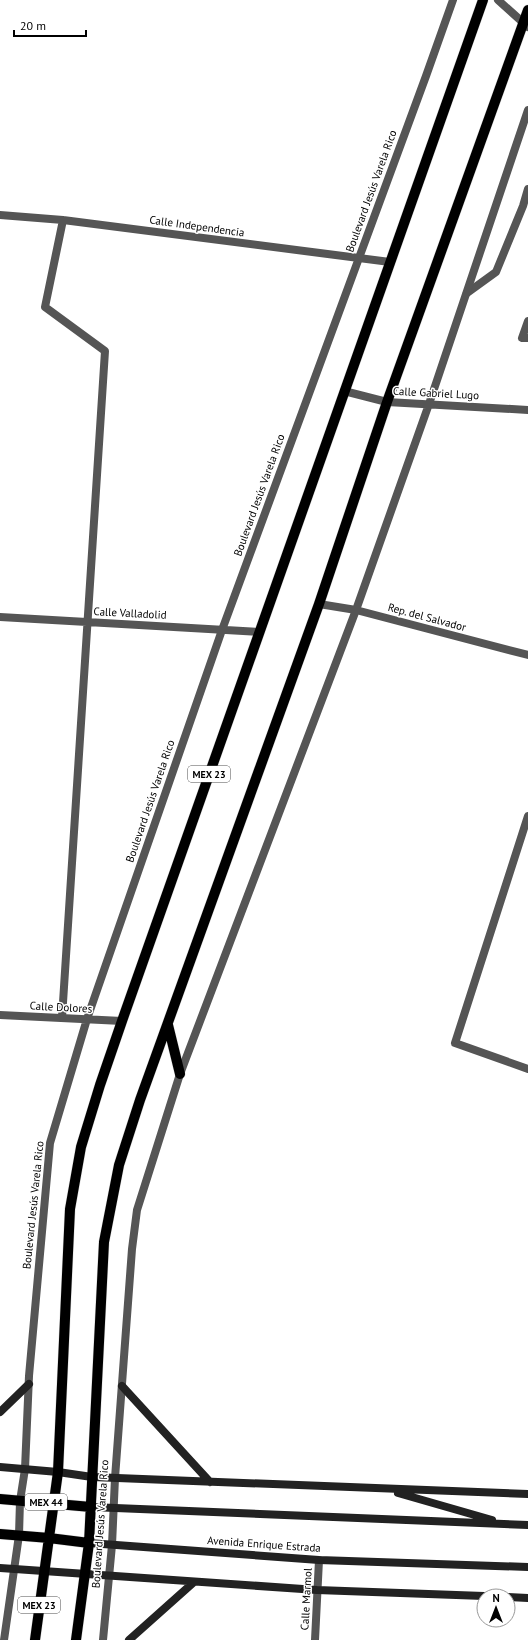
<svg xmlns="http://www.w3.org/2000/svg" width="528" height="1640" viewBox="0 0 528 1640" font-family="'PT Sans',sans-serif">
<rect width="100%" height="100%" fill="#fff"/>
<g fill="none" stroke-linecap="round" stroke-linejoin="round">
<defs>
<path id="primary" d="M168 1025 180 1074
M0 1499 91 1507
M0 1534 49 1538 89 1543
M35 1640 58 1472 70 1209 81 1147 100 1085 122 1021 483 0
M76 1640 89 1543 104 1242 119 1165 140 1100 319 604 387 402 528 10"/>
</defs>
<use href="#primary" stroke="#dbdbdb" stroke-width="11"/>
<path stroke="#555" stroke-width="8" d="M467 293 496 272 523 206 528 189
M528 321 522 338H528"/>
<path stroke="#555" stroke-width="8" d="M498 0 528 27
M0 215 63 220 390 262
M344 391 387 402 528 410
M319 604 356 610 528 655
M0 617 259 632
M528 816 455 1043 528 1069
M0 1015 122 1021
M62 1018 105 351 45 307 63 220
M4 1640 19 1535 20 1501 25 1469 29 1376 50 1143 87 1019 222 630 426 76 453 0
M103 1640 112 1545 115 1478 132 1249 137 1210 180 1074 356 610 429 404 528 110
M315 1640 319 1560"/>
<path stroke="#222" stroke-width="8" d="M122 1386 210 1482
M0 1412 29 1384
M0 1467 58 1472 92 1477 528 1494
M398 1493 492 1520
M91 1507 528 1525
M89 1543 319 1560 528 1567
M0 1568 317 1590 484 1596
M508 1597 528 1598
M129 1640 194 1582"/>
<use href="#primary" stroke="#000" stroke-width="10"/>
</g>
<g text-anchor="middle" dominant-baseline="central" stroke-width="3" stroke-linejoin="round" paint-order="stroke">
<g fill="#fff" stroke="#4c4c4c" stroke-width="1">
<rect x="188" y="766" width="42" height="16" rx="3"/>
<rect x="25" y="1494" width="42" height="16" rx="3"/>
<rect x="18" y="1597" width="42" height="16" rx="3"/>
</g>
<g font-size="10" font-weight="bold" fill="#000">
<text x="209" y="774">MEX 23</text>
<text x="46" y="1502">MEX 44</text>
<text x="39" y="1605">MEX 23</text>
</g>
<g font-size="11" fill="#000" stroke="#fff">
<text transform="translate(371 191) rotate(-70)">Boulevard Jesús Varela Rico</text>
<text transform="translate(197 226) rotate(8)">Calle Independencia</text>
<text transform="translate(436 393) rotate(3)">Calle Gabriel Lugo</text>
<text transform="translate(259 495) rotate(-70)">Boulevard Jesús Varela Rico</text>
<text transform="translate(130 613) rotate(3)">Calle Valladolid</text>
<text transform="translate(427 617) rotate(15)">Rep. del Salvador</text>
<text transform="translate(150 801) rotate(-71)">Boulevard Jesús Varela Rico</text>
<text transform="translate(61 1007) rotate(3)">Calle Dolores</text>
<text transform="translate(33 1205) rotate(-84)">Boulevard Jesús Varela Rico</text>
<text transform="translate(100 1524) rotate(-86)">Boulevard Jesús Varela Rico</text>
<text transform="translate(264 1544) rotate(4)">Avenida Enrique Estrada</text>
<text transform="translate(306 1599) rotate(-87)">Calle Marmol</text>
</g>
</g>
<g transform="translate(496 1608)"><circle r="19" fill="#ffffff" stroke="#999999"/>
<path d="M0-3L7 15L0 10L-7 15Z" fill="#000000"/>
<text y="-6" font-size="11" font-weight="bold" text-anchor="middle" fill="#000000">N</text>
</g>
<path d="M14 30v6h72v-6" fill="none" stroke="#000000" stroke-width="2"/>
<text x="20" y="30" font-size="12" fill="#000000" stroke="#ffffff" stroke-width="3" paint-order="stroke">20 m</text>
</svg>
